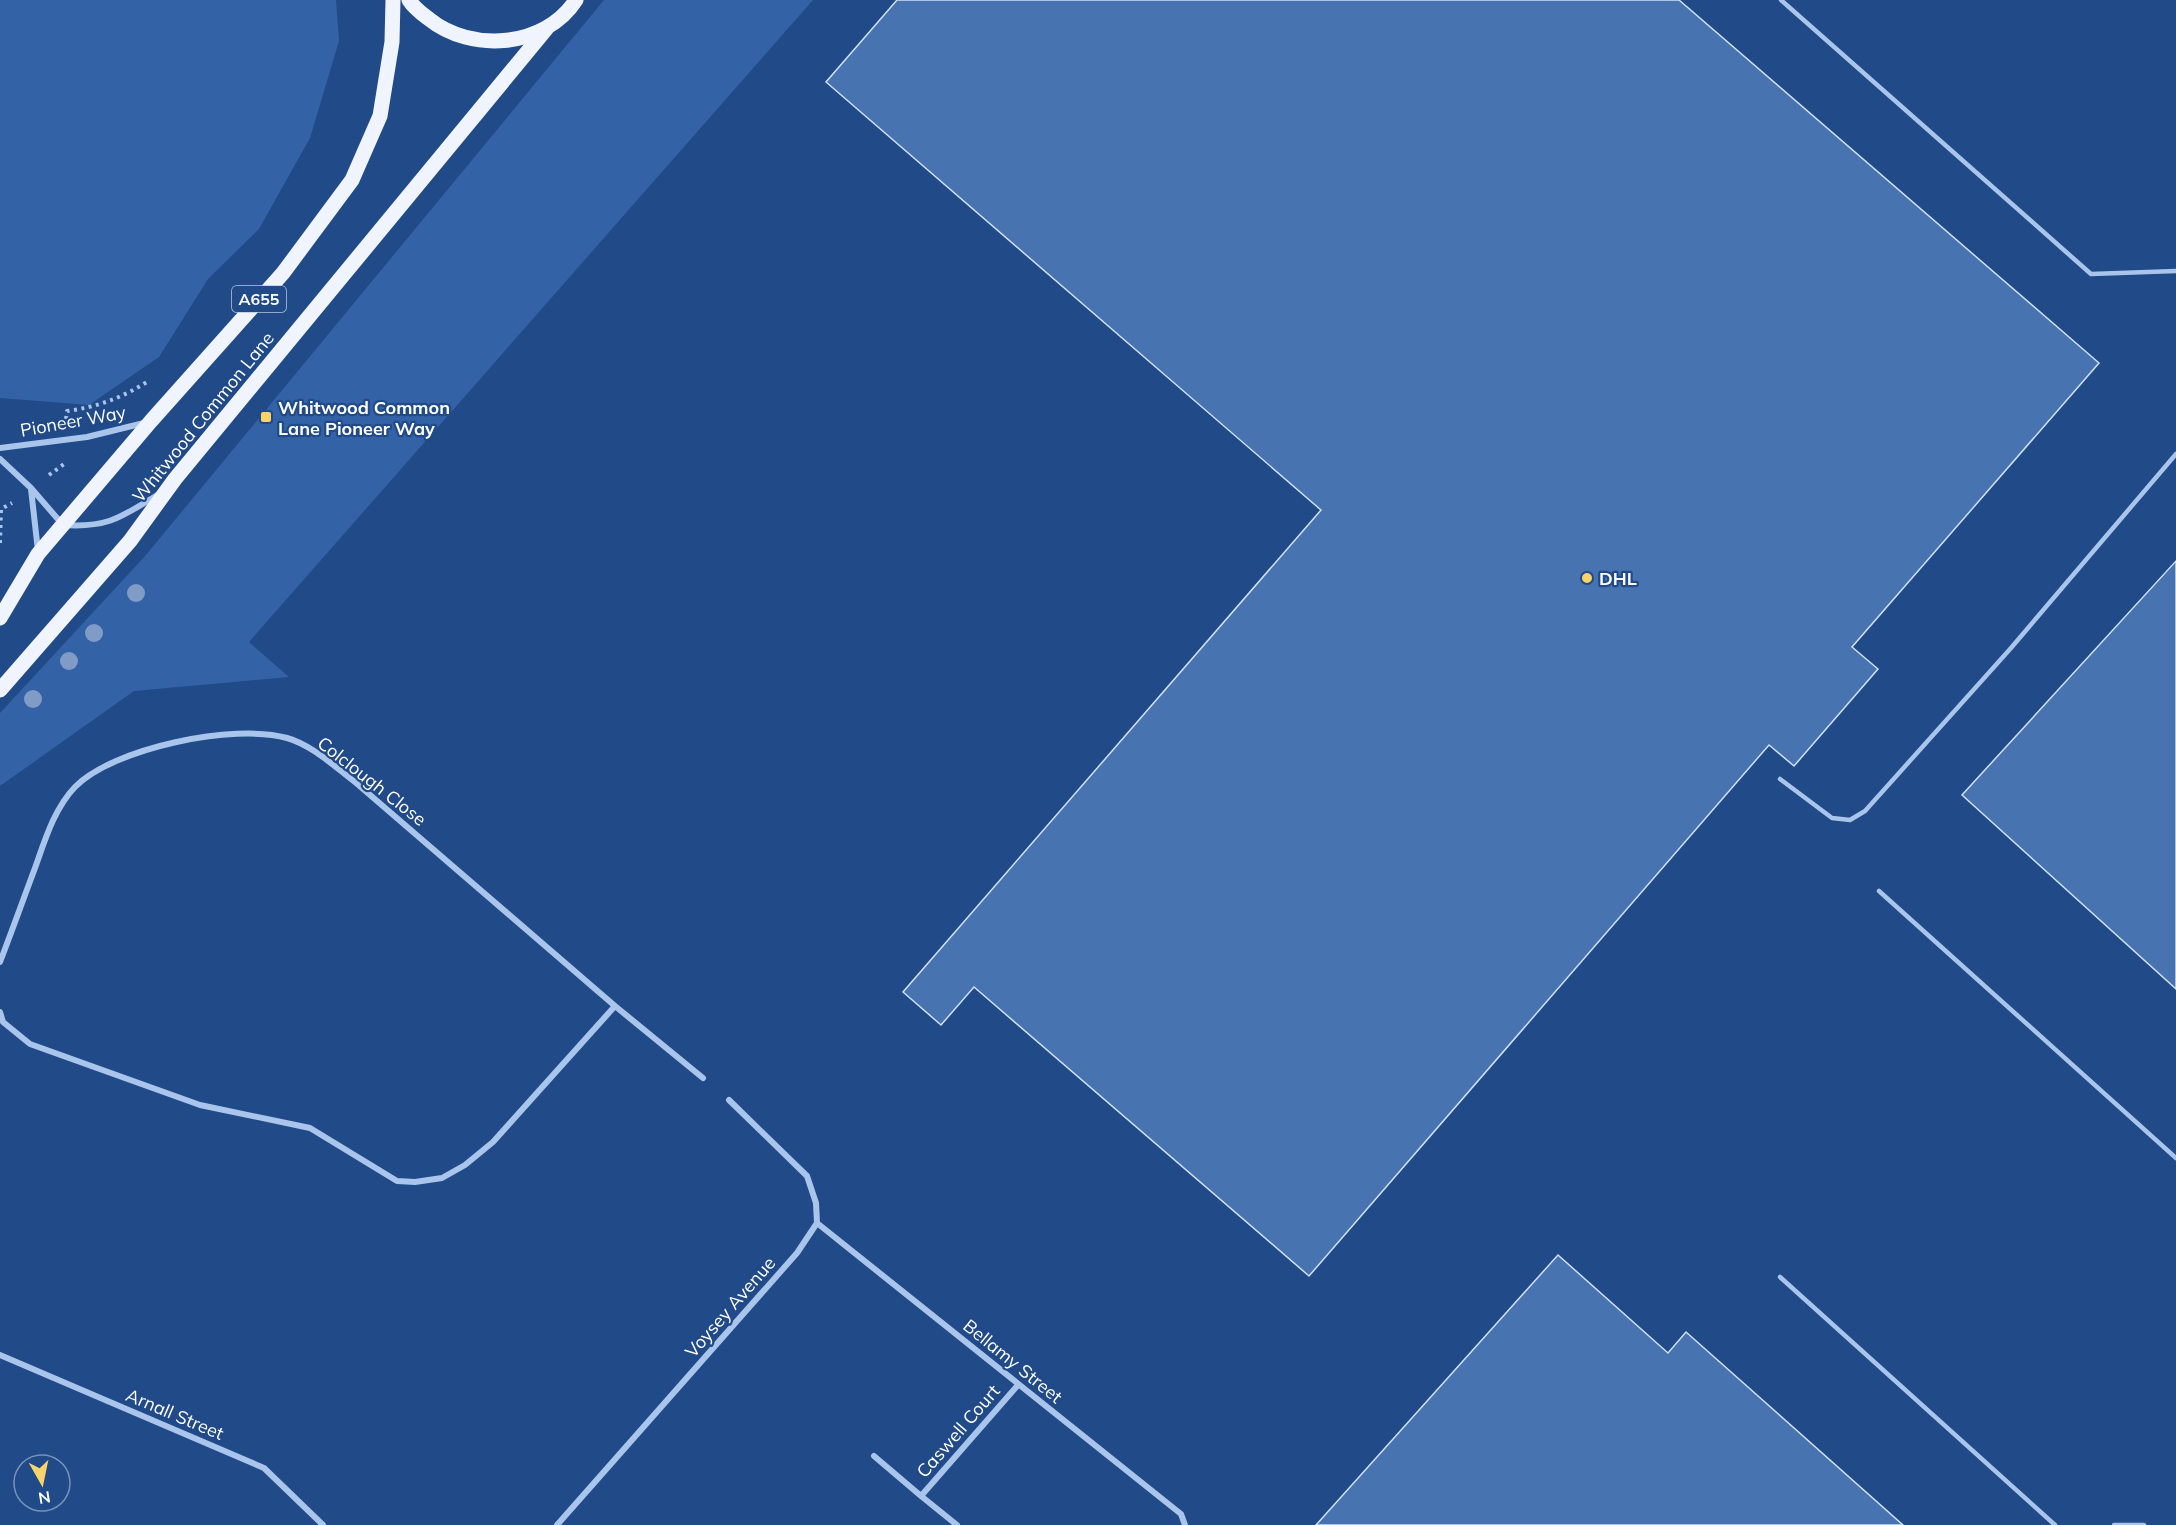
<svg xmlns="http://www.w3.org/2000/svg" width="2176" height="1525" viewBox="0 0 2176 1525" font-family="Mulish,sans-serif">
<rect width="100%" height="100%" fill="#204a88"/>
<path fill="#3363a6" d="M0 0H336L339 41 310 138 259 229 208 279 159 357 89 405 0 398Z
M604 0H813L249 642 289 677 134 691 0 786V713L146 555Z"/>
<path fill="#4873b1" stroke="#cfe0f8" stroke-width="1.5" d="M897 0H1679L2099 363 1852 647 1878 669 1794 766 1769 745 1309 1276 974 987 941 1025 903 992 1321 510 826 82Z
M2176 561V989L1962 795Z
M1558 1255 1668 1353 1686 1332 1903 1525H1316Z"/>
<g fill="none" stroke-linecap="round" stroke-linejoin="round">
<path stroke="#aac5eb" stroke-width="4" stroke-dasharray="3 4.5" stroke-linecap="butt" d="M66 419 67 411C98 407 124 397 150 380
M49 475 67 462
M0 543 1 509 12 503"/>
<path stroke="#aac5eb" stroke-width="4.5" d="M1781 0 2091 274 2176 271
M1780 779 1832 818 1850 820 1865 811 2011 648 2176 454
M1879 891 2176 1158
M1780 1277 2055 1525
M2114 1525H2144"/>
<path stroke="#aac5eb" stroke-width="6" d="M0 448 87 437 144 423
M0 459 31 488 63 525C109 528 121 517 159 494
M31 489 38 551
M0 962C12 931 23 900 35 868 45 840 54 809 75 787 113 748 234 723 287 738 312 745 335 767 355 782L615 1006 703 1078
M0 1012 3 1022 30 1044 200 1105 310 1128 397 1181 415 1182 442 1178 465 1165 493 1142 615 1006
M817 1223 1181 1514 1185 1525
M0 1355 264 1468 323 1525
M874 1456 921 1496
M557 1525 797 1253 817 1223 816 1203 807 1176 729 1100
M957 1525 921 1496 1018 1385"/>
<path stroke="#eff4fe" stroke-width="15" d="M409 0C414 8 421 13 429 19 471 53 545 48 576 0
M0 618 38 554 151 421 283 273 352 180 380 116 392 42 393 0
M0 690 130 541 175 479 547 28"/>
</g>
<g fill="#809cc6">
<circle cx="136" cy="593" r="9"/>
<circle cx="94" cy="633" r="9"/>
<circle cx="69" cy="661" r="9"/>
<circle cx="33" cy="699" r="9"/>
</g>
<g fill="#f8d46a" stroke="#204a88" stroke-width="2">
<rect x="260" y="411" width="12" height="12" rx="3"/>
<circle cx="1587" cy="578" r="6"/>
</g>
<g text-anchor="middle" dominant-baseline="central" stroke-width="4.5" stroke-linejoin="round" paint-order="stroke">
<rect fill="#204a88" stroke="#bcc9db" stroke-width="1.5" x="232" y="286" width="54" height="26" rx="4.5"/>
<g font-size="16" font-weight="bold" fill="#fff">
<text x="259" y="299">A655</text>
</g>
<g font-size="18" font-weight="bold" fill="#fff" stroke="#204a88" text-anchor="start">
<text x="278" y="407">Whitwood Common<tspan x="278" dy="21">Lane Pioneer Way</tspan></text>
<text x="1599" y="578">DHL</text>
</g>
<g font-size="18" fill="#fff" stroke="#204a88">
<text transform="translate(203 417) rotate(-51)">Whitwood Common Lane</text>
<text transform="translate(73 421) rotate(-10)">Pioneer Way</text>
<text transform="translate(372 781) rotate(38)">Colclough Close</text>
<text transform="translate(730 1307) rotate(-49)">Voysey Avenue</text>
<text transform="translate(1013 1361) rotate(39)">Bellamy Street</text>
<text transform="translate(175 1414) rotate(23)">Arnall Street</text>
<text transform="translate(958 1431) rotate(-49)">Caswell Court</text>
</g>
</g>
<g transform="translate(42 1483) rotate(171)"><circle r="28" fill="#204a88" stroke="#7992b8" stroke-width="1.5"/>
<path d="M0-4.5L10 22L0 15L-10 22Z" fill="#f8d46a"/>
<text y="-9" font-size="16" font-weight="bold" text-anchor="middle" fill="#ffffff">N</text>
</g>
</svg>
